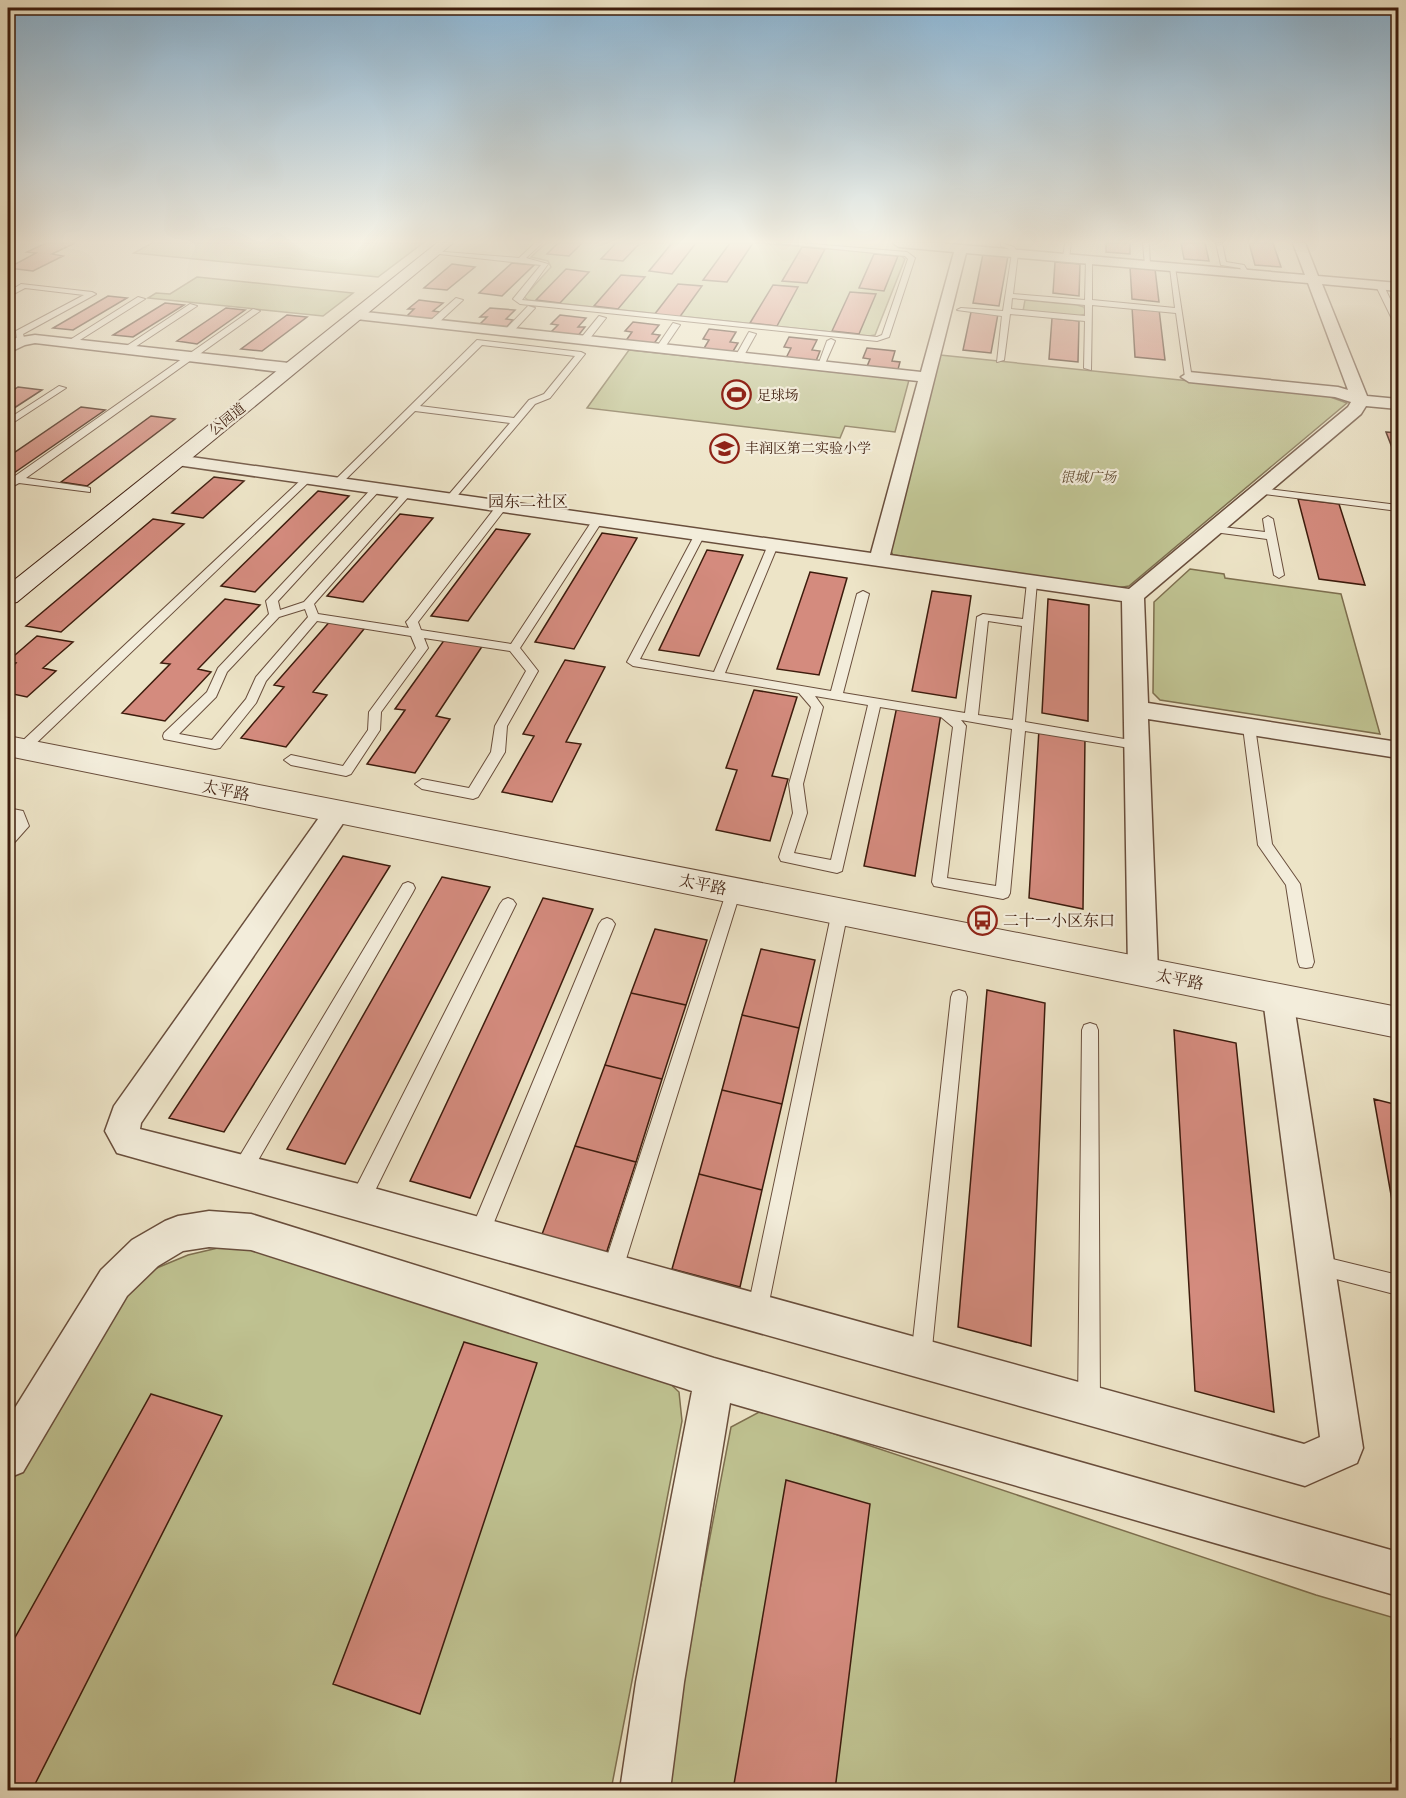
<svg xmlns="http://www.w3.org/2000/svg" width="1406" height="1798" viewBox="0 0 1406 1798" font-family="'Libre Caslon Text','Noto Serif SC',serif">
<rect width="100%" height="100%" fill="#ede4c7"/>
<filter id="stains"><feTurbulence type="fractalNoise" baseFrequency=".00333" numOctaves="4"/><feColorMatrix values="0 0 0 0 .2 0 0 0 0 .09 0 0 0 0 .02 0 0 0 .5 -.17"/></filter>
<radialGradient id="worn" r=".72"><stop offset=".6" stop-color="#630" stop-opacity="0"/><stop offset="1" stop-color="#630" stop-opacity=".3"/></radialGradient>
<path fill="#bfc291" stroke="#7e6f4f" stroke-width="1.5" d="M152 243H423L378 277 134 253Z
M546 243H760L900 255 905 259 875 335 869 336 528 300 524 297 551 267 548 261 531 257Z
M197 277 353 293 323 316 148 298 156 293 170 294Z
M1025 300 1077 305 1084 307 1086 314 1078 316 1023 311Z
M629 350 909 380 895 432 845 426 840 438 587 408Z
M940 355 1325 395 1347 403 1129 586 1117 588 893 555 890 550Z
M1190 569 1224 574 1225 578 1341 594 1380 734 1160 700 1153 693 1154 602Z
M222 1247 253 1249 663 1377 679 1392 682 1421 611 1790H8V1488L105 1326 128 1292 152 1270 188 1255Z
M763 1410 1316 1595 1398 1619V1790H668L692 1631 731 1427Z"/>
<path fill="#d48b7e" stroke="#3d1c0d" stroke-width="1.5" d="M46 243H75L52 254 63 256 33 271 8 268 36 253 27 252Z
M558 243H582L569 256 547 254Z
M616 243H640L623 261 601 259Z
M672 243H696L672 274 649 271Z
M730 243H753L727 282 703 280Z
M1106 243H1130V254L1106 252Z
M1181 243H1205L1209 261 1184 259Z
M1249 243H1273L1281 267 1255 265Z
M802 247 825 249 807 283 782 281Z
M874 254 898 256 884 291 859 288Z
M983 254 1008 256 999 306 973 303Z
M1055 262 1080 264 1079 296 1053 293Z
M512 263 534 265 502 296 479 293Z
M452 264 475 267 447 290 424 288Z
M1130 267 1155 269 1159 302 1132 299Z
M566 269 589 272 560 303 536 300Z
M621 275 645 277 618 309 594 306Z
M678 284 702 286 679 318 654 315Z
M773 285 798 287 777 326 750 323Z
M850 292 876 294 859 334 832 331Z
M108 296 127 298 73 330 53 328Z
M419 300 443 303 433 311 440 312 430 321 404 319 414 309H408Z
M165 303 184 305 133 337 113 335Z
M1132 307 1159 309 1165 360 1135 357Z
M226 308 245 310 197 344 177 341Z
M490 308 515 310 506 319 513 320 504 330 477 327 487 317H480Z
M971 312 998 314 991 353 963 350Z
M287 315 307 317 262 351 241 349Z
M560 315 586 318 578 327H585L577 337 549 334 558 325 551 324Z
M1052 318 1079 321 1078 362 1049 359Z
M633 322 659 325 652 334 660 335 653 345 625 342 632 332 625 331Z
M709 329 736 332 730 342 738 343 732 353 703 350 709 340 703 339Z
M789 337 817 340 812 350 820 351 816 361 786 358 791 348 784 347Z
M867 348 895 351 892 361 900 362 897 373 866 369 870 359 863 358Z
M18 387 42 390 8 412V394Z
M81 407 105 410 11 475 8 474V457Z
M151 416 175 419 87 486 61 482Z
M1386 432 1398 433V463Z
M214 477 244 481 203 518 172 513Z
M318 491 349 496 255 592 221 586Z
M1298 499 1339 504 1365 585 1319 579Z
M400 514 433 518 363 602 327 596Z
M153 519 184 524 61 632 26 626Z
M496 529 530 534 468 621 431 616Z
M602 533 637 538 574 649 535 642Z
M707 550 743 555 699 656 659 650Z
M810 572 847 578 819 675 777 669Z
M932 591 971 596 956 698 912 691Z
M225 599 260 605 198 669 211 672 165 721 122 713 170 664 161 663Z
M1048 599 1089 605 1088 721 1042 713Z
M332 619 368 624 313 692 327 695 286 747 241 738 284 687 274 685Z
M37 636 73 642 43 668 56 671 27 697 8 693V671L16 663 8 661Z
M445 639 483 645 436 716 450 719 415 773 367 764 405 710 395 709Z
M565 660 605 667 566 742 581 744 552 802 502 792 534 736 523 734Z
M754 690 797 697 772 776 788 779 770 841 716 830 737 770 726 768Z
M897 706 941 713 915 876 864 866Z
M1039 729 1085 737 1083 909 1029 898Z
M343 856 390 866 224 1132 169 1118Z
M442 877 490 887 345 1164 287 1149Z
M543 898 593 909 470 1198 410 1181Z
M655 929 707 940 686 1005 631 993Z
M761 949 815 960 799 1028 742 1015Z
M987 990 1045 1003 1031 1346 958 1327Z
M631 993 686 1005 662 1079 605 1065Z
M742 1015 799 1028 782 1104 722 1090Z
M1174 1030 1236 1043 1274 1412 1195 1391Z
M605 1065 662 1079 636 1162 575 1146Z
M722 1090 782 1104 762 1190 699 1174Z
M1374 1099 1398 1105V1234Z
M575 1146 636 1162 606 1254 541 1237Z
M699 1174 762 1190 740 1287 672 1269Z
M464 1342 537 1363 420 1714 333 1684Z
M151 1394 222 1416 32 1790H26L8 1784V1650Z
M786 1480 870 1504 835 1790H733Z
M1391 1739 1398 1741V1790Z"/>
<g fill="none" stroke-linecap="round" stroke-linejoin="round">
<defs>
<path id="service" d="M535 243H542L526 258 548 264 522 300 877 337 882 335 908 259 905 256 777 243H800L907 252 915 258 889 337 877 341 520 304 513 299 541 265 430 253 433 251 519 258Z
M1001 243 1014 247 1018 253 1013 294 1085 300 1086 260 1089 258 1092 260V300L1175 308 1170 268 1175 267 1192 379 1185 377 1176 313 1092 305 1091 370 1084 368 1085 321 1010 314 1004 360 997 362 1002 316 957 310 961 308 1003 311 1012 253 1009 249 1001 246ZM1012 298 1085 305V316L1011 309Z
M1065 243H1071L1069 258 1066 260 1063 258Z
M1143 243H1149L1150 266 1145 265Z
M1216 243H1222L1226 262 1244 265 1250 275H1246L1240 268 1221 265Z
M21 284 92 292 96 294 23 334 25 341 21 343 17 341 16 331 84 295 25 288 8 297V292Z
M1380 284 1384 286 1398 316V325L1394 323 1376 286Z
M138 297 145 299 72 345 65 343Z
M456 298 463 300 436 325H430V321Z
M190 304 197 306 129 351 122 349Z
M528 306 535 308 511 334H505V330Z
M253 309 260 311 26 478 87 487 90 488V492L19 483 8 489 10 477 15 476Z
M599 316 606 318 587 342H581V338Z
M673 323 680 325 663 350H657L656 348Z
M749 332 756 334 742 359H736L735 357Z
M831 339 835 341 824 366 817 368 827 341Z
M477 340 581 352 585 354 550 398 535 404 453 501 445 499 510 423 415 411 340 485H334V481ZM482 345 575 356 544 394 529 400 514 418 420 406Z
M59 386 66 388 8 426V419Z
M304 477 312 479 27 752H17L15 749 17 746Z
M377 485 382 488 380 490 278 601 280 610 304 602 404 491 407 490 412 493 410 495 314 604 318 614 409 628 406 622 408 620 498 504H506V508L418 622 421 630 511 644 594 518 603 520 520 648 538 671 507 726 505 752 478 797 473 799 422 789 415 784 422 779 469 788 491 752 495 726 526 671 510 651 424 638 428 648 381 712 380 730 351 774 346 776 291 765 284 760 291 755 343 766 368 730 369 712 416 648 411 636 317 621 266 681 256 703 220 748 215 749 164 739 163 736 164 733 207 692 218 668 269 614 266 601 268 599 374 486ZM305 609 308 617 256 677 246 699 212 740 179 734 216 697 227 672 279 617Z
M1260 488 1398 505V511L1257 493 1255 491Z
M1268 516 1273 519 1284 575 1279 578 1274 575 1267 539 1214 532 1209 529 1214 526 1265 532 1263 519Z
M700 531 705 534 640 659 714 672 768 545 773 542 778 545 725 673 831 691 857 594 863 591 869 594 843 693 965 713 977 617 983 614 1023 619 1027 582 1032 579 1037 582 1025 722 1136 741 1143 745 1136 749 1025 731 1010 893 1008 897 1003 899 934 886 932 882 953 727 941 717 880 707 842 871 837 873 781 861 779 857 793 813 789 784 811 707 799 693 633 666 627 662 695 534ZM988 621 1022 626 1013 720 978 715ZM815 696 868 705 831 860 794 853 807 813 803 784 823 707ZM961 720 1012 729 996 886 947 878 966 726Z
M1249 723 1255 727 1272 844 1300 884 1314 962 1312 967 1306 968 1300 967 1298 962 1286 885 1258 845 1243 727Z
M8 808 23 811 29 826 13 844 8 845V832L15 825 12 819 8 818Z
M408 882 413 884 415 888 413 892 249 1176 242 1179 235 1176 233 1170 235 1164 403 884Z
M734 884 739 886 741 890 622 1272 619 1279 612 1282 605 1279 602 1272 727 890 729 886Z
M508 898 513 900 516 904 366 1209 359 1211 352 1209 350 1202 352 1195 500 904 503 900Z
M840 905 845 907 848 911 767 1312 764 1319 757 1322 750 1319 747 1312 832 911 835 907Z
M607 918 612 920 615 924 486 1242 479 1245 472 1242 469 1235 599 924 602 920Z
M959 990 965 992 967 997 931 1358 928 1365 921 1368 914 1365 911 1358 951 997 953 992Z
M1090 1023 1096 1025 1098 1030 1100 1405 1097 1413 1089 1416 1081 1413 1078 1405 1082 1030 1084 1025Z
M1316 1255 1398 1275V1295L1309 1272 1306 1265 1309 1258Z"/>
<path id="minor" d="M893 243H939L1305 275 1293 243H1305L1318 276 1398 283V291L1322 284 1367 396 1398 399V409L1366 406 1361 414 1144 598 1148 703 1398 742V758L1148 719 1158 971 1154 980 1143 983 1132 980 1128 971 1122 601 177 465 171 464 168 460 171 456 177 455 871 553 918 381 356 319 349 315 356 311 921 372 954 252 899 247ZM966 253 1308 283 1348 390 1338 387 1189 372 1181 377 1189 382 1335 397 1351 402 1348 407 1129 589 890 555Z
M35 335 289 363 297 368 289 373 35 343 25 345 8 353V343L16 338Z
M337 803 346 805 350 812 346 819 141 1123 140 1129 359 1184 1304 1444 1320 1437 1263 999 1267 990 1278 986 1289 990 1293 999 1363 1448 1357 1463 1305 1486 117 1153 105 1131 114 1106 328 805Z
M209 1211 251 1214 714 1358 1398 1552V1596L730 1403 684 1682 670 1790H620L636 1682 692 1391 251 1250 209 1247 183 1251 158 1266 127 1296 23 1472 8 1478V1419L101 1270 132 1240 165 1221 178 1216Z"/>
<path id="tertiary" d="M8 736 1398 1007V1038L8 756Z"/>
<path id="secondary" d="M437 243H453L17 602 8 604V585Z"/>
</defs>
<use href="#service" stroke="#694e3c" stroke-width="2"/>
<use href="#minor" stroke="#694e3c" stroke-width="3"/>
<use href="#tertiary" stroke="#694e3c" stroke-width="2"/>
<use href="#secondary" stroke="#3d1c0d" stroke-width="2"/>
<use href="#service" fill="#f3eddb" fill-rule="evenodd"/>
<use href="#minor" fill="#f3eddb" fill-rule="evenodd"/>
<use href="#tertiary" fill="#f3eddb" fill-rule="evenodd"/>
<use href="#secondary" fill="#f3eddb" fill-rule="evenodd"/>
</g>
<linearGradient id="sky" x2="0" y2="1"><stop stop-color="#8bb7d8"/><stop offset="0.49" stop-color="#f7f3e6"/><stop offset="1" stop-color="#f7f3e6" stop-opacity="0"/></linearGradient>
<rect width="1406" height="494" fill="url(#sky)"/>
<defs>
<symbol id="stadium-ring" viewBox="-11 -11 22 22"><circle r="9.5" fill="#f3eddb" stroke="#8f2418" stroke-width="1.5"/><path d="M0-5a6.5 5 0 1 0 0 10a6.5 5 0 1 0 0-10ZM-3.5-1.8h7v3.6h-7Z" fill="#8f2418"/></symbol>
<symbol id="school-ring" viewBox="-11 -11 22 22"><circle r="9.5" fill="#f3eddb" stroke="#8f2418" stroke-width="1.5"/><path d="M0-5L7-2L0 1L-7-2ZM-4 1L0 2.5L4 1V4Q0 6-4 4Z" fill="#8f2418"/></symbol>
<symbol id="bus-ring" viewBox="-11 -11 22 22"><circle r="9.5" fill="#f3eddb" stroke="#8f2418" stroke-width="1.5"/><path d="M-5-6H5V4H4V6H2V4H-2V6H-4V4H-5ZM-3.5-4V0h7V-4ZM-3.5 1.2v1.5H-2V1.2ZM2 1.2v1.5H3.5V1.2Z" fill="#8f2418"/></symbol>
</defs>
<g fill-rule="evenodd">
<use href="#stadium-ring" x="720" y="378" width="33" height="33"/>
<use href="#school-ring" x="708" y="432" width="33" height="33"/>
<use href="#bus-ring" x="966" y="904" width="33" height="33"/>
</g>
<g text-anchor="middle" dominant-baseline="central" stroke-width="4.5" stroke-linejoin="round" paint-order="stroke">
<g font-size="14" fill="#3d1c0d" stroke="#f3eddb" text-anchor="start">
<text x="757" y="395">足球场</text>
<text x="745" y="448">丰润区第二实验小学</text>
</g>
<g font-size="14" fill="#3d1c0d" stroke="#f3eddb">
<text transform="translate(227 419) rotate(-39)">公园道</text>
</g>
<g font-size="14" font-style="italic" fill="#644e35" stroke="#f3eddb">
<text x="1088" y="477">银城广场</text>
</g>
<g font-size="16" fill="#3d1c0d" stroke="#f3eddb">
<text x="528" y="501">园东二社区</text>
</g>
<g font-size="16" fill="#3d1c0d" stroke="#f3eddb">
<text transform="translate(226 790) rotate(11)">太平路</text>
<text transform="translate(703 884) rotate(11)">太平路</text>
<text transform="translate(1180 979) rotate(11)">太平路</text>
</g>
<g font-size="16" fill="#3d1c0d" stroke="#f3eddb" text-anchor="start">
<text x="1003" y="920">二十一小区东口</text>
</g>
</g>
<rect width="1406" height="1798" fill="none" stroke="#ede4c7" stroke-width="30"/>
<rect x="9" y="9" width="1388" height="1780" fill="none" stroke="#3d1c0d" stroke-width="3"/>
<rect x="15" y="15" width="1376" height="1768" fill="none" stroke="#3d1c0d" stroke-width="1.5"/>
<rect width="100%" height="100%" filter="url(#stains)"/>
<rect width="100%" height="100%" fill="url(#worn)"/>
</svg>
